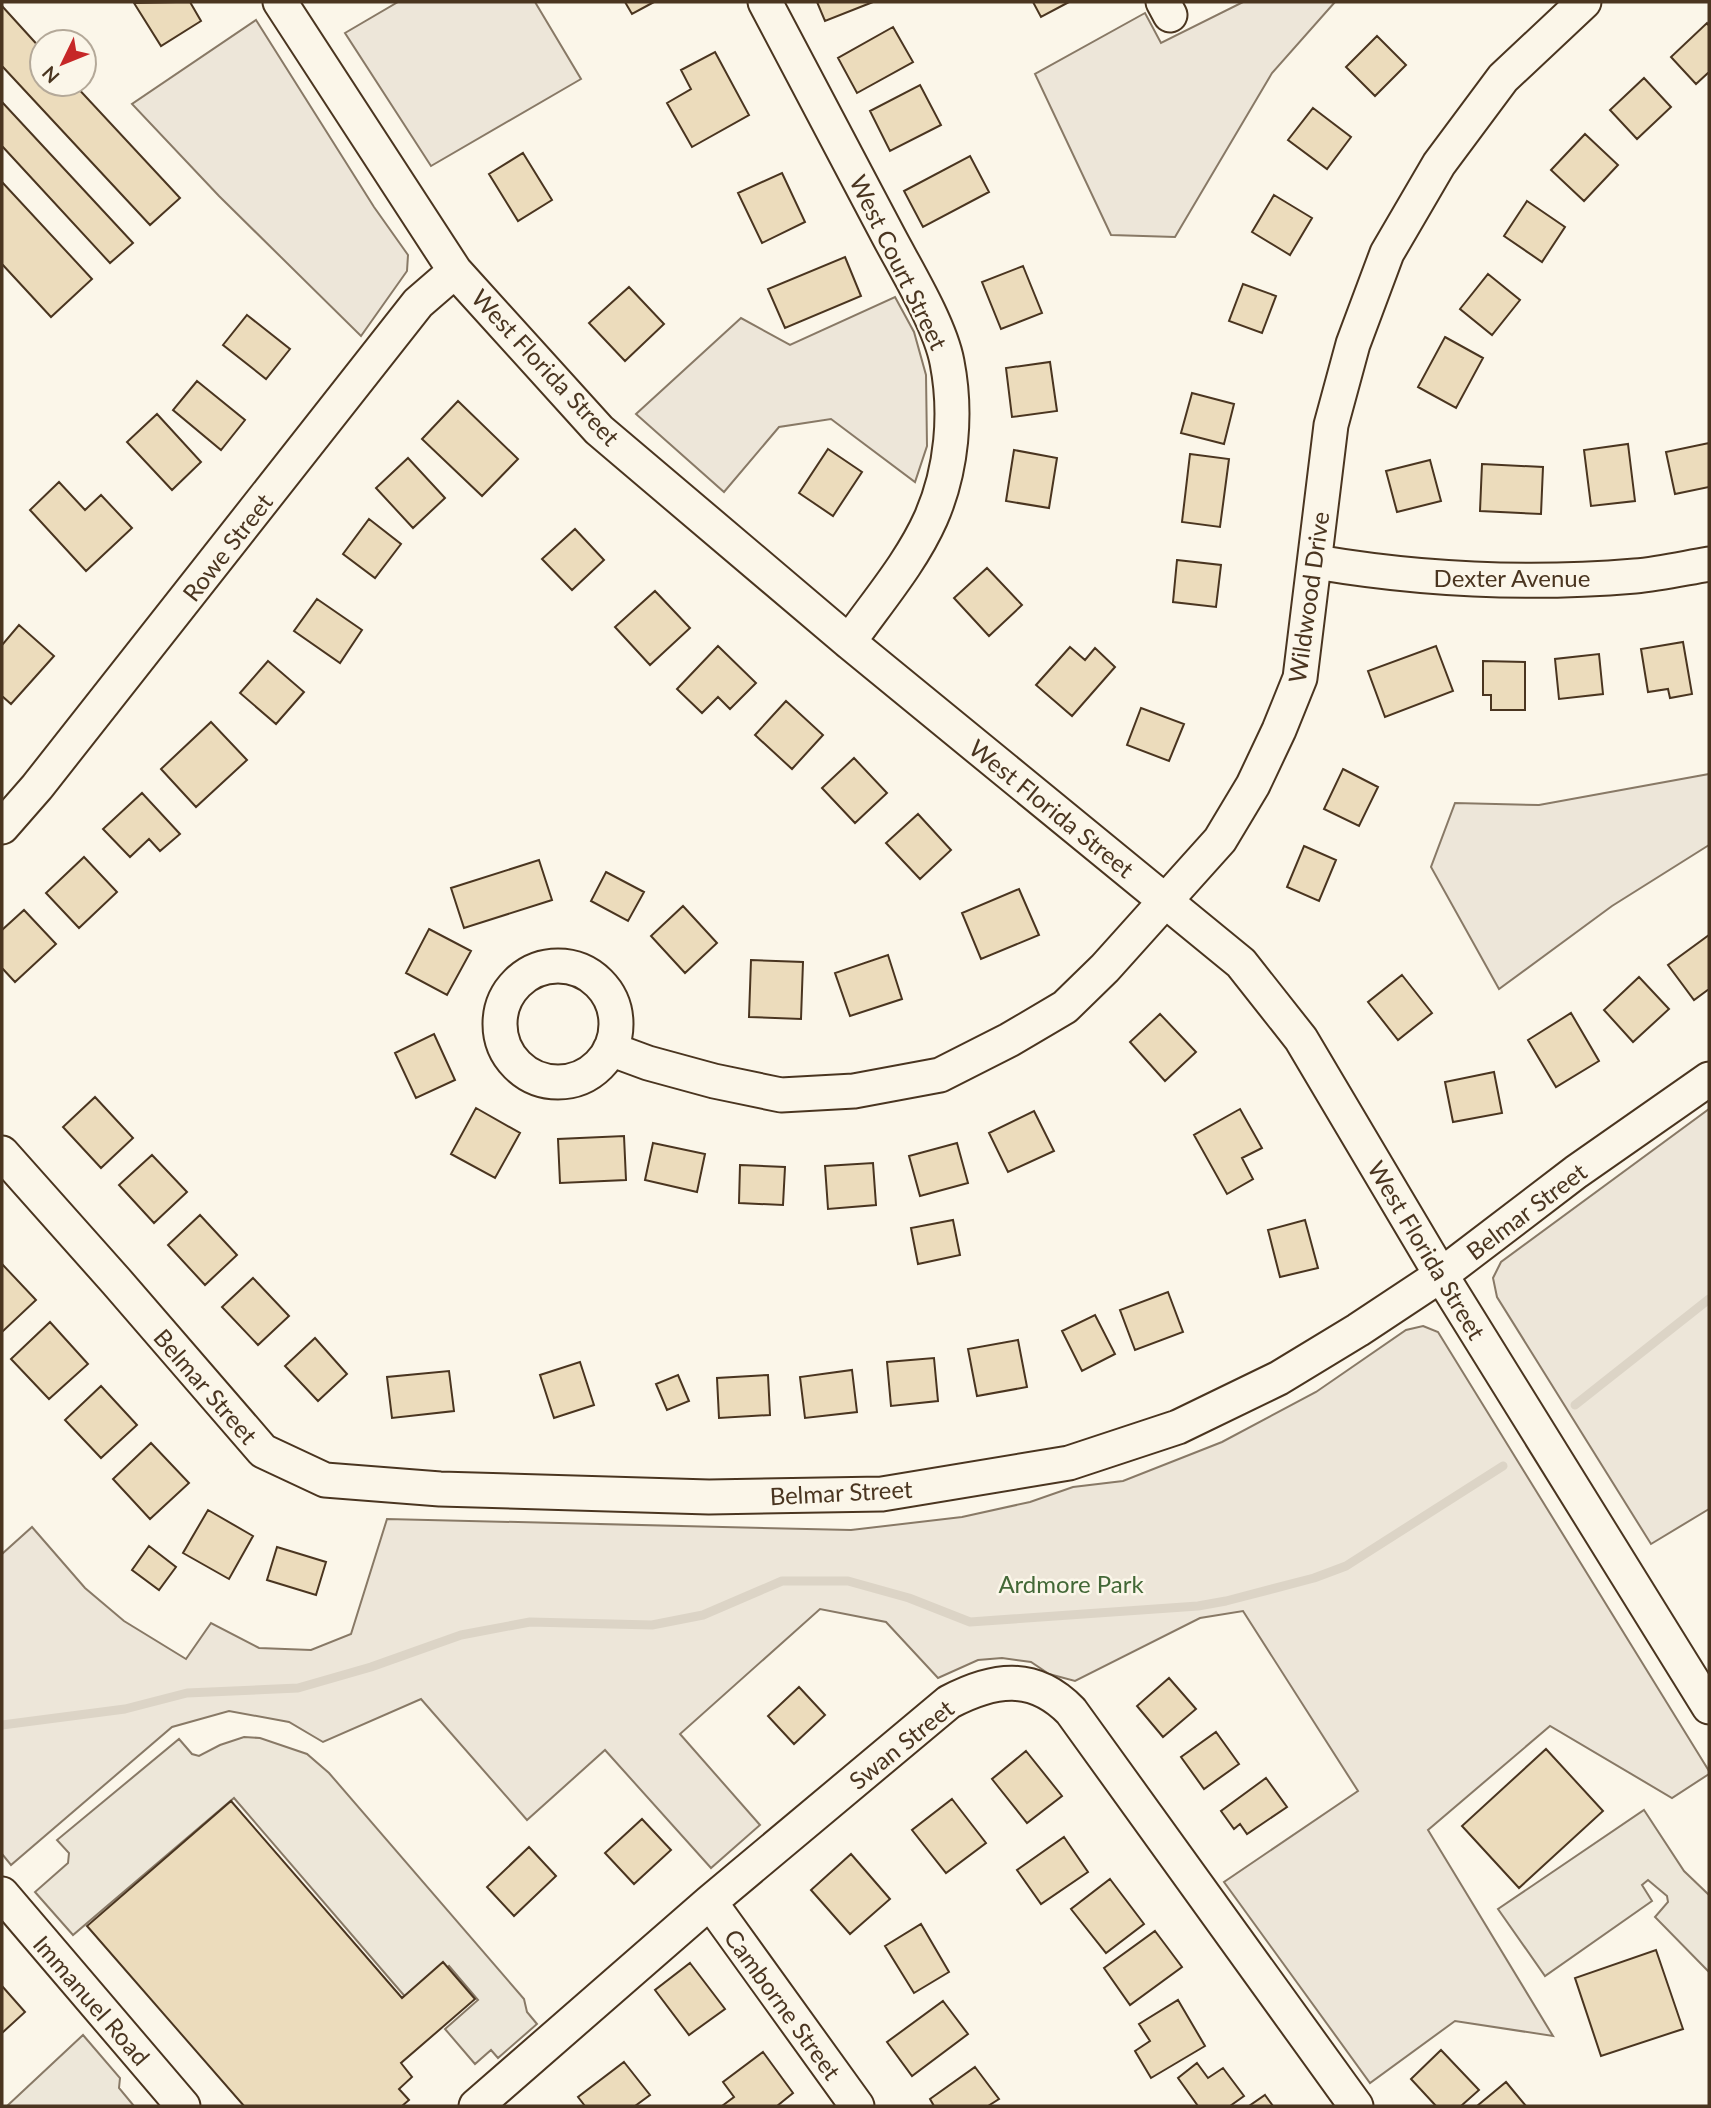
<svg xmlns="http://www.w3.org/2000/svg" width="1711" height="2108" viewBox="0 0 1711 2108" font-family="Lato,sans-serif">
<rect width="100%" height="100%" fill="#fbf6e9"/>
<path fill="#ede6d9" stroke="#887966" stroke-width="2" d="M398 2H535L581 79 431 166 345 33Z
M1243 2H1335L1272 73 1175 237 1111 235 1035 74 1145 13 1161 43Z
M256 20 374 207 408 255 407 271 361 336 219 196 132 104Z
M895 297 914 332 926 375 927 446 915 482 831 419 779 427 724 492 636 414 741 318 790 345Z
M1709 774V845L1612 906 1499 989 1431 867 1455 803 1539 805Z
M1709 1109V1509L1651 1544 1497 1297 1493 1278 1501 1262Z
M1423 1326 1438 1332 1709 1771V1774L1672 1798 1550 1726 1428 1830 1553 2036 1455 2021 1370 2083 1224 1882 1358 1791 1243 1611 1200 1618 1075 1681 1049 1674 1031 1662 1002 1658 978 1660 938 1678 886 1622 820 1609 680 1734 760 1825 711 1868 605 1750 527 1820 421 1699 323 1742 289 1722 229 1711 172 1727 11 1865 2 1854V1554L32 1527 85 1588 124 1621 186 1659 211 1623 259 1648 311 1650 351 1634 387 1519 851 1530 962 1517 1030 1502 1073 1487 1123 1481 1222 1442 1316 1392 1406 1330Z"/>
<path fill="#ede7d9" stroke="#887966" stroke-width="2" d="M244 1737 260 1738 307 1754 329 1773 524 1999 527 2012 537 2024 498 2058 491 2050 475 2064 445 2029 478 2000 449 1966 408 2000 234 1798 73 1935 35 1892 68 1863 69 1853 57 1840 179 1739 192 1754 199 1756 220 1745Z
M1644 1810 1684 1871 1709 1895V1972L1655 1917 1668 1902 1667 1896 1648 1880 1642 1885 1652 1901 1545 1976 1498 1909Z
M83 2035 120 2078 119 2088 134 2106H7Z"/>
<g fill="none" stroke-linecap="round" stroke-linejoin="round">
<path stroke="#dcd4c6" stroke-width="9" d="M1575 1405 1709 1299
M2 1725 125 1709 187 1693 298 1688 371 1667 461 1635 530 1622 652 1625 703 1615 782 1581H848L909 1598 970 1622 1198 1606 1226 1601 1314 1578 1346 1566 1503 1466"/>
</g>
<path fill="#ecdcbc" stroke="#4a3520" stroke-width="2" d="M190 2 201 21 161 46 134 3Z
M625 2H654L632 14Z
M817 2H873L825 21Z
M1033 2H1069L1041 17Z
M2 6 42 50V84H74L180 198 150 225 2 66Z
M1707 23 1709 26V72L1696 84 1671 57Z
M893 27 913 62 857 93 838 58Z
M1377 36 1406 65 1375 96 1346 67Z
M715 52 749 115 692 147 667 103 691 89 681 70Z
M1644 78 1671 107 1637 139 1610 110Z
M920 85 941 125 890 151 870 111Z
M2 102 133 243 110 263 2 146Z
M1313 108 1351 137 1327 169 1288 140Z
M1585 134 1618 165 1584 201 1551 170Z
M523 153 552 200 518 221 489 174Z
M970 156 989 192 923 227 904 191Z
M782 173 805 222 762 243 738 193Z
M2 182 92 279 51 317 2 264Z
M1274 195 1312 218 1290 255 1252 232Z
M1527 201 1565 227 1542 262 1504 236Z
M845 257 861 296 785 328 768 289Z
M1023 266 1042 313 1001 329 982 282Z
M1488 274 1520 300 1492 335 1460 309Z
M1243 284 1276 296 1262 333 1229 321Z
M629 287 664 324 625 361 589 323Z
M247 315 290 349 266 379 223 345Z
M1445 337 1483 358 1456 408 1418 387Z
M1050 362 1057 411 1012 417 1006 368Z
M197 381 245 420 221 450 173 410Z
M1192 393 1234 404 1224 444 1181 433Z
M458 401 518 459 482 496 422 439Z
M157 414 201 462 172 490 127 442Z
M1709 443V487L1675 494 1666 452Z
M1628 444 1635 501 1591 506 1584 450Z
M828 449 862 472 833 516 799 493Z
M1014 450 1057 458 1049 508 1006 501Z
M1190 454 1229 459 1220 527 1182 522Z
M408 458 445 498 413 528 376 488Z
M1430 460 1441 501 1397 512 1386 471Z
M1482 464 1543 467 1541 514 1480 511Z
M59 482 85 510 101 495 132 528 86 571 30 510Z
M369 519 401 544 375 578 343 554Z
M575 529 604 560 572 590 542 559Z
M1177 560 1221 565 1216 607 1173 602Z
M987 568 1022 605 989 636 954 598Z
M655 591 690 628 650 665 615 627Z
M317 599 362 630 340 663 294 631Z
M19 625 54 656 11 704 2 696V645Z
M1683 642 1692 694 1670 698 1668 689 1648 692 1641 649Z
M718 646 756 683 730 709 718 697 702 713 677 689Z
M1436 646 1453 691 1385 717 1368 671Z
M1070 647 1085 660 1095 648 1115 667 1072 716 1036 685Z
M1599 654 1603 694 1559 699 1555 659Z
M268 661 304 692 276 724 240 693Z
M1483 661 1525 662V710H1491V695H1483Z
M786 701 823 735 792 769 755 735Z
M1141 708 1184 724 1169 761 1127 745Z
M211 722 247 760 196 807 161 769Z
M854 758 887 793 855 823 822 788Z
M1343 769 1378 787 1359 826 1324 809Z
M142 793 180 834 160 851 149 839 130 857 103 829Z
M918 814 951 850 920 879 886 843Z
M1304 846 1336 860 1319 901 1287 887Z
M84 857 117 892 79 928 46 893Z
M539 860 552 900 464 928 451 888Z
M606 872 644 892 628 921 591 901Z
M1019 889 1039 935 981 959 962 913Z
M683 906 717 943 685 973 651 936Z
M24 910 56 944 15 982 2 968V930Z
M429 929 471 951 447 995 406 973Z
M1709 935V989L1694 1000 1668 965Z
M888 955 902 999 850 1016 835 973Z
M751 960 803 962 801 1019 749 1017Z
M1402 975 1432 1013 1398 1040 1368 1002Z
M1639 977 1669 1009 1633 1042 1604 1010Z
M1571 1013 1599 1061 1556 1087 1528 1040Z
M1160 1014 1196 1052 1165 1081 1130 1042Z
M434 1034 455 1080 416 1098 395 1053Z
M1494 1072 1502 1113 1453 1122 1445 1082Z
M95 1097 133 1138 101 1168 63 1127Z
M476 1108 520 1133 495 1178 451 1154Z
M1240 1109 1262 1148 1242 1158 1253 1179 1227 1194 1194 1135Z
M1034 1111 1054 1151 1008 1172 989 1133Z
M624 1136 626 1180 560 1183 558 1139Z
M653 1143 705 1154 697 1192 645 1180Z
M957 1143 968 1183 920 1196 909 1156Z
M152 1155 187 1192 154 1223 119 1185Z
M873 1163 876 1205 828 1209 825 1166Z
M740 1165 785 1167 783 1205 739 1203Z
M200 1215 237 1255 205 1285 168 1245Z
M953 1220 960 1255 918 1264 911 1228Z
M1305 1220 1318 1268 1280 1277 1268 1230Z
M2 1264 36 1300 2 1332Z
M253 1278 289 1316 258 1345 222 1307Z
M1168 1292 1183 1332 1135 1350 1120 1310Z
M1095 1315 1115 1354 1082 1371 1062 1331Z
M50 1322 88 1364 49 1399 11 1359Z
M315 1338 347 1374 318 1401 285 1366Z
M1018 1340 1027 1387 977 1396 968 1349Z
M934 1358 938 1401 891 1406 887 1362Z
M580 1362 594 1405 554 1418 540 1375Z
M852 1370 857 1412 805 1418 800 1377Z
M449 1371 454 1411 392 1418 387 1377Z
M678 1375 689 1401 667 1410 656 1384Z
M768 1375 770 1415 719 1418 717 1378Z
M101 1386 137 1425 101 1458 65 1420Z
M151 1443 189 1483 150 1519 113 1479Z
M208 1510 253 1536 229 1579 183 1553Z
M149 1546 176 1567 159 1590 132 1570Z
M277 1547 326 1562 316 1595 267 1580Z
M1169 1678 1196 1709 1163 1737 1137 1706Z
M799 1687 825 1715 794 1744 768 1716Z
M1216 1732 1239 1764 1204 1789 1181 1757Z
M1546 1749 1603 1811 1519 1888 1462 1826Z
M1026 1751 1062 1796 1027 1823 992 1779Z
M1266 1778 1287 1807 1247 1834 1240 1824 1234 1829 1221 1811Z
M952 1799 986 1843 946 1873 912 1830Z
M231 1801 402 1998 443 1962 475 1999 401 2063 412 2077 399 2089 409 2100 402 2106H244L87 1926Z
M642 1819 671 1850 634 1884 605 1853Z
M1064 1837 1088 1872 1041 1904 1017 1870Z
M529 1847 556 1876 514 1916 487 1887Z
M851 1854 890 1899 850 1934 811 1890Z
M1110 1879 1144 1924 1106 1953 1071 1909Z
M921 1924 949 1972 914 1993 885 1946Z
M1155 1931 1182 1967 1130 2005 1104 1968Z
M1656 1950 1683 2029 1601 2056 1575 1978Z
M690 1963 725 2009 689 2035 655 1990Z
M2 1986 25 2012 2 2033Z
M1178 2000 1205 2046 1151 2078 1135 2051 1150 2041 1139 2024Z
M943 2001 968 2034 912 2076 887 2042Z
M1441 2050 1479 2090 1461 2106H1436L1411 2079Z
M763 2052 793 2093 777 2106H722L734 2097 723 2082Z
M624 2062 650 2095 635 2106H585L578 2097Z
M1197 2063 1208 2078 1223 2068 1244 2096 1230 2106H1198L1178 2078Z
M975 2067 999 2099 988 2106H934L930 2099Z
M1506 2082 1526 2106H1477Z
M1265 2095 1273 2106H1249Z"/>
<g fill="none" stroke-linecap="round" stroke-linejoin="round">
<defs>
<path id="minor" d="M280 2 455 271 599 430 849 642 1241 963 1301 1039 1441 1275 1709 1707
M765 2C806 80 848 158 889 237 907 271 940 325 947 362 957 413 952 470 931 518 911 563 877 602 849 642
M1163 2 1170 15
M1316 562C1422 580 1528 585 1635 576 1660 574 1685 568 1709 564
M2 827 37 787 418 303 455 271
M500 1024a58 58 0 1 1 116 0a58 58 0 1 1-116 0Z
M610 1049 648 1063 714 1081 781 1095 854 1091 940 1075 1009 1040 1065 1007 1105 968 1220 840 1253 785 1279 730 1300 678 1331 425 1353 344 1387 253 1439 164 1503 78 1584 2
M2 1153 116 1281 263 1451 325 1480 440 1489 709 1497 882 1494 1069 1463 1178 1427 1279 1378 1358 1330 1441 1275 1576 1172 1709 1079
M2 1894 183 2106
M710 1902 857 2106
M476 2106 710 1902 949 1702C993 1679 1033 1672 1071 1711L1356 2106"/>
</defs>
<use href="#minor" stroke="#4a3520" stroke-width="37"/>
<use href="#minor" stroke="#fbf6e9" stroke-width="33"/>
</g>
<g text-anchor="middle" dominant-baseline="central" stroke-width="5" stroke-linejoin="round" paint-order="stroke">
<g font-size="24" fill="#4a3520" stroke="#fbf6e9">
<text transform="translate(899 262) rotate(64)">West Court Street</text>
<text transform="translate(546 367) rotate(47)">West Florida Street</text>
<text transform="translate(227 547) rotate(-52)">Rowe Street</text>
<text x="1512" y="577">Dexter Avenue</text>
<text transform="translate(1308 597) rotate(-82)">Wildwood Drive</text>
<text transform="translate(1052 808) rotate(39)">West Florida Street</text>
<text transform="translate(1526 1211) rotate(-37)">Belmar Street</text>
<text transform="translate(1427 1250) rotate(59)">West Florida Street</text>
<text transform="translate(206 1386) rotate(49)">Belmar Street</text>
<text transform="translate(841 1492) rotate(-3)">Belmar Street</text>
<text transform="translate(901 1744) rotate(-39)">Swan Street</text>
<text transform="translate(92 2000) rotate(49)">Immanuel Road</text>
<text transform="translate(783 2004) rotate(54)">Camborne Street</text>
</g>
<g font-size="24" fill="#436837" stroke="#fbf6e9">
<text x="1071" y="1583">Ardmore Park</text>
</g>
</g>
<rect width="1711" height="2108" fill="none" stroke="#4a3520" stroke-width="7"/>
<g transform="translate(63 63) rotate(227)"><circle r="33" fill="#fbf6e9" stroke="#b4a999" stroke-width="2"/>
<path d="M0-5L12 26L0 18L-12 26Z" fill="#c62828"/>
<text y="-10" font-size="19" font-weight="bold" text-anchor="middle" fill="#4a3520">N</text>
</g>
</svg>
